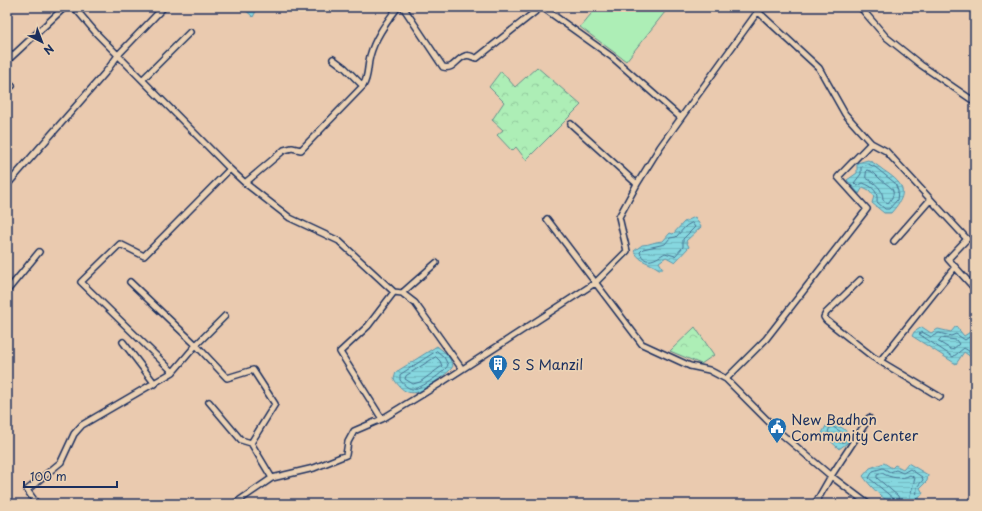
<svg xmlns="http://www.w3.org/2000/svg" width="982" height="511" viewBox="0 0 982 511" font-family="'Playpen Sans',sans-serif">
<defs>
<pattern id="park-crowns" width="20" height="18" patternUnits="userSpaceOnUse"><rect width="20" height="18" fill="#adeeb6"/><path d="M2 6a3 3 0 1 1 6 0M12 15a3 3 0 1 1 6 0" fill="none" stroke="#94cc9f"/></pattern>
<pattern id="water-rules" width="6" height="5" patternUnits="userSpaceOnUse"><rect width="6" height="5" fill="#86d7df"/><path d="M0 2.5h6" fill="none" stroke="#73b9c2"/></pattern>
</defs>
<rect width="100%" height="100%" fill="#eacaaf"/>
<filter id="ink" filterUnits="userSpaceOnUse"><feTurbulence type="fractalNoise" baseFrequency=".025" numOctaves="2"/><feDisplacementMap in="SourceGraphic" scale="8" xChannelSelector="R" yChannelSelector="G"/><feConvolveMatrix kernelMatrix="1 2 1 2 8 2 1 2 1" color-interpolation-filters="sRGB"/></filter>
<g filter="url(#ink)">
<path fill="#adeeb6" stroke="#648e8a" d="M597 7H669L626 61 580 27Z"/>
<path fill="url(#park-crowns)" stroke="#648e8a" d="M537 67 581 105 526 160 516 147 512 151 497 135 503 130 492 120 504 102 489 87 501 71 515 87Z
M695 327 714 355 701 364 670 351Z"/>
<path fill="url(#water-rules)" stroke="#5b94ab" d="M242 7H258L253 17Z
M868 160C877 164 881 169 889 174 907 187 906 196 891 213H884L872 203 874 196 869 190 863 187 859 194 847 180 857 173V163Z
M695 217 701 227 686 241 689 247 675 262 666 257 659 262 663 269H659C648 261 642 264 634 251L642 245C650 245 655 241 663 241L670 233 673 234 684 222Z
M956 326 964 336 975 329V360L964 352 956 364 912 336 914 332 922 327 931 333 938 329 951 332Z
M437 346 448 355 453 366 451 369C446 374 441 378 436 381 419 394 407 400 394 379L396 372Z
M832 422C840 427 850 430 850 441L839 449 822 433 826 426Z
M884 463 892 468 895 465 903 469 908 463 928 475 927 481 920 488 923 493 919 498 920 504C912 504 901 506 894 504 884 501 869 485 863 476L870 468Z"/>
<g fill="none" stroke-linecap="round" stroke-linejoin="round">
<path stroke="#467292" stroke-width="1" d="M868 164 875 167 895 183 898 191 897 200 889 209H885L877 202C878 192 874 187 863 183L857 186 854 183 861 174V167Z
M867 170C873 171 876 175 880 179 889 187 900 189 888 203L883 200C883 188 875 183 866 178Z
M692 223 695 227 683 239V247L675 256 665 253C657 258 645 267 640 252L643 249 665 244 670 238 676 237 686 226Z
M975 333 965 340 956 334 951 336 939 333 931 337 922 332 919 334 953 357 964 348 975 355
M941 338 956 340 959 344 952 350 939 342Z
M437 351 444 357 448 365C446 371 420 390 412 389 407 388 403 384 400 380V375Z
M436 357 440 361 442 366 420 382 413 384 405 379 406 376Z
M833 427 843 433 846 437 845 441 840 443 828 433 829 429Z
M895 504 894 499 869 478 873 471 883 468 890 472 896 470 903 473 910 469 922 477 923 480 917 487 916 504
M900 504 898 496 877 478V475L882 473C890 478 902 480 910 475L915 478 910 496 911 504"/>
<defs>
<path id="minor" d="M74 7 97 34 230 169
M398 7C387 22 375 37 370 56 367 67 369 76 363 86L301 150 292 148 284 150 245 183 290 218 339 241 394 292 402 293 415 303 462 369
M403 7 443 67C454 70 456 59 465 56 470 54 473 58 477 58L541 7
M542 7 612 57 681 118
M860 7 886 37 921 65 975 102
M333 59 345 68 363 86
M7 61 65 7
M143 79 190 32
M7 80 12 86
M571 124 637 184
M871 143 886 151 967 239 948 259 975 289
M7 185 105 73 119 54 164 7
M547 219 642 344 690 366 709 370 726 379 779 432 831 476 869 418
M894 241 930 200
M860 280 826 313 824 317 826 320 873 357 940 397
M130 282 196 345 173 372 81 282 120 244 144 256 230 169 245 183
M7 291 39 252
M402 293 436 263
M225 316 196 345 227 378 253 370 275 404 251 443 272 478
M123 342 155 384
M880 361 955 267
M726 379 766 339 867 209 838 177 871 143 845 114 819 68 753 7
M209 402 241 440 251 443
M382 419 340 352 368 326 394 292
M37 504 27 490 61 462 74 434 82 425 173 372
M234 504 272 478 314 468 346 455 348 442 354 431 382 419 444 381 595 283 627 251 619 217 637 184 660 147 761 7
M815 504 831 476 868 504"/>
</defs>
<use href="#minor" stroke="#1b2f5e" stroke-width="8"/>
<use href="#minor" stroke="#ecd2b4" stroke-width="5"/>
</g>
</g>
<defs>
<symbol id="building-pin" viewBox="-11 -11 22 30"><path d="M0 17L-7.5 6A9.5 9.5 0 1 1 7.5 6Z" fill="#1f6fb2" stroke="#ecd2b4"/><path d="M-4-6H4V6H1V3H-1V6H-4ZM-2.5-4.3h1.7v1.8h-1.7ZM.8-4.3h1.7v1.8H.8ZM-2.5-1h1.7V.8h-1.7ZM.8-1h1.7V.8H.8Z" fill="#fff"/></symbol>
<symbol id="civic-pin" viewBox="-11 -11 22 30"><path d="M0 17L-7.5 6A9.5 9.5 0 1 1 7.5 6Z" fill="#1f6fb2" stroke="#ecd2b4"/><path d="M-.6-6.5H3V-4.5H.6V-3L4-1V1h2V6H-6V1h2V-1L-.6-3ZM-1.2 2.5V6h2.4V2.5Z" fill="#fff"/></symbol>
</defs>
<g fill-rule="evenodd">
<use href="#building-pin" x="487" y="353" width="22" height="30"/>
<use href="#civic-pin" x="766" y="416" width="22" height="30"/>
</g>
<g text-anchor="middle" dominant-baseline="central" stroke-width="3.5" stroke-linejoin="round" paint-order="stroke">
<g font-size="14" fill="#1b2f5e" stroke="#ecd2b4" text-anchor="start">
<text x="512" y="364">S S Manzil</text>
<text x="791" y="419">New Badhon<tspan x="791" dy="16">Community Center</tspan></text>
</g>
</g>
<rect width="982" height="511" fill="none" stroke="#ecd2b4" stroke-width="24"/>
<rect x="12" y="12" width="958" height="487" fill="none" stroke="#1b2f5e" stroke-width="1.5" filter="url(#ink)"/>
<g transform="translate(42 42) rotate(138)" stroke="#ecd2b4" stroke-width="3" paint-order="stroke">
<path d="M0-3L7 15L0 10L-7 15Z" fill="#1b2f5e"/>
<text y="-6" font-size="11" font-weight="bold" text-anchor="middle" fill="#1b2f5e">N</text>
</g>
<path d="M24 481v6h93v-6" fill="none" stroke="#1b2f5e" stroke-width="2"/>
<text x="30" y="481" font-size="12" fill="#1b2f5e" stroke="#ecd2b4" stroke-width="3" paint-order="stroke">100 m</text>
</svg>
